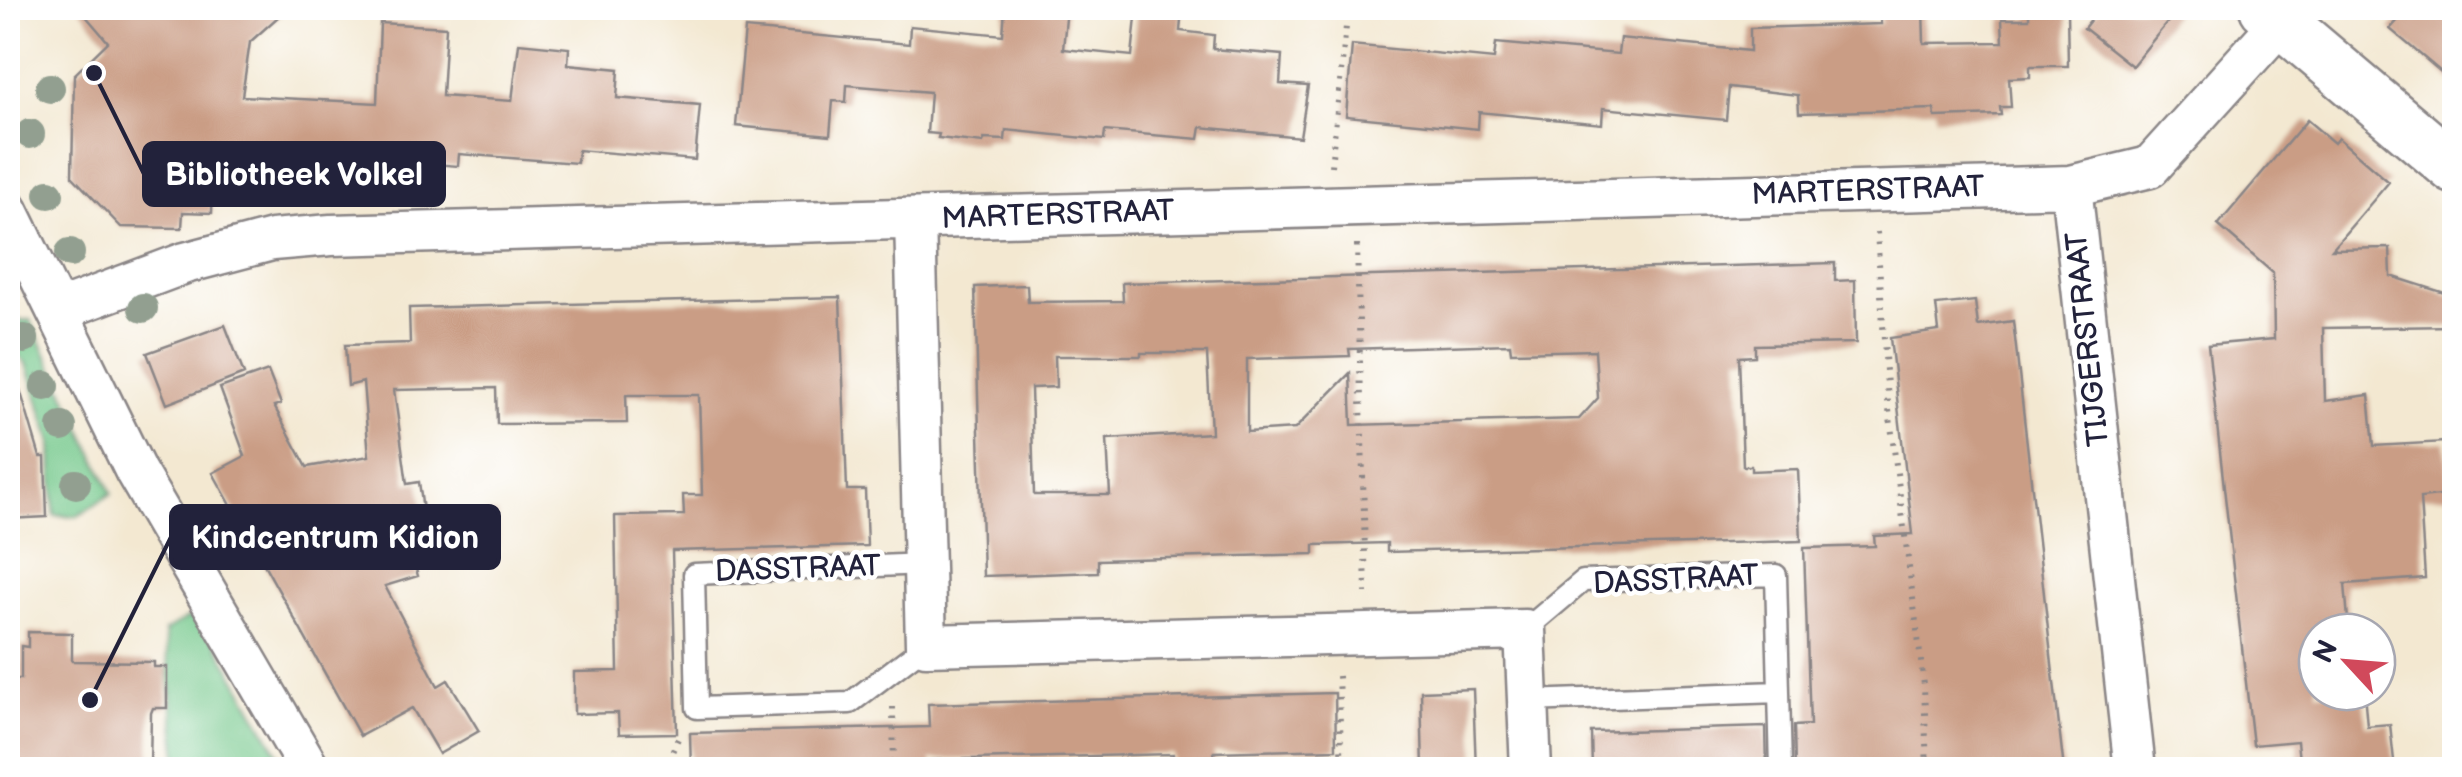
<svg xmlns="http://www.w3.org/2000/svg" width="2462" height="777" viewBox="0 0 2462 777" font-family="'Balsamiq Sans',sans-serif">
<rect width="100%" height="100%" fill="#fff"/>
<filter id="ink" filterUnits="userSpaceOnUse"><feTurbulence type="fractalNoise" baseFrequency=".01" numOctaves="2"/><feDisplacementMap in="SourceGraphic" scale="20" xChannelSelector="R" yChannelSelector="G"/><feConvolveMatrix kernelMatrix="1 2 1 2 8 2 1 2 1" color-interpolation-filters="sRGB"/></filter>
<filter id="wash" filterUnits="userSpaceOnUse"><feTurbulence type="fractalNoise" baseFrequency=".0048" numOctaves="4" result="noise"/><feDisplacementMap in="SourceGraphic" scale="40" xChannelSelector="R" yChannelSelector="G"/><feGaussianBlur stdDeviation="2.25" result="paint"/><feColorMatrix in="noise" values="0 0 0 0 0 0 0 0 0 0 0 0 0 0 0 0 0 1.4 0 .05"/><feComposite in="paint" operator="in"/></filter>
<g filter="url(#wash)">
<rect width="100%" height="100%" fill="#f3e8d1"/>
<path fill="#75c88b" stroke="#4c7563" stroke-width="2.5" d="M30 320 112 493 78 516 54 515 52 443 27 364 18 356 16 321Z
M198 612 287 769H179L165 631Z"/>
<g id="blocks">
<path fill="#ca9d85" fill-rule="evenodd" d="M79 8H288L250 42 242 96 377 103 380 23 446 27 442 96 512 101 519 43 569 48 568 64 619 69 617 98 700 105 695 160 578 150 577 163 459 154 458 166 311 154V178L213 176 212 213 183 212 182 228 121 227 72 176 74 75 108 42Z
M1005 8H1067L1063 49 1132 56 1137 8H1182L1180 31 1214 35 1213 49 1282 55 1280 84 1308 86 1300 137 1201 127 1199 139 1105 131 1104 140 1006 130 1005 140 984 139 983 143 938 138 939 134 927 133 930 92 847 85 846 102 833 101 830 135 736 126 745 29 909 44 910 26 1003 35Z
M1880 8H1923L1924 43 2003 42 2002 19H2029V11L2067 10 2068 66H2030V77L2009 78 2011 107H2000L2001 115 1935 117 1934 109 1799 113 1798 95 1729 87 1726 120 1603 108 1602 124 1479 112 1478 129 1346 116 1352 45 1494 59 1496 43 1618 54 1620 38 1750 51V28L1881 24Z
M2100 8H2179L2132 66 2084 28Z
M2409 8H2454V83L2390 29Z
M2307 120 2334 143 2338 138 2389 182 2332 249 2390 248 2391 276 2454 296V326L2323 328 2325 401 2369 395 2374 446 2445 442 2450 495 2420 498 2425 578 2345 584 2349 632H2317V692H2364L2367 726 2390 724 2395 770H2300L2297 741 2253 745 2208 345 2274 339 2273 273 2218 225Z
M1835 263V281L1855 280 1856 343 1755 345V356L1739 357 1743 466H1751V471L1798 469 1801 541 1387 552V543L1314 545V554L1098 560V572L983 576 975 287 1027 285 1028 302 1123 301 1122 283ZM1510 344 1511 352 1595 350 1598 398 1579 419 1352 425 1350 373 1295 429 1247 432V359L1350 356 1349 349ZM1141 353H1207L1211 433 1107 439 1110 495H1034L1031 388 1056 387 1055 356H1141Z
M840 297 847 490H865L867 546 672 551 677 733 619 734 618 713 574 714V672L618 671 615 516 684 515 683 495H702L699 395H626L627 423 497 424 496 388 394 390 407 484 419 482 424 517 498 513 499 546 410 550 418 576 385 586 438 686 448 680 479 731 439 754 412 708 360 736 213 473 245 456 220 388 268 371 281 404 274 406 307 467 369 456 363 382 348 386 345 345 410 343 409 308Z
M1975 301 1978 326 2013 321 2064 770H1795L1794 726 1810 725 1804 548 1875 546 1874 536 1913 534 1890 338 1939 331 1936 305Z
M225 325 244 374 167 404 147 353Z
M16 376 40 457H45L47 517 8 519V378Z
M28 632 72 633V661L154 662V667H167V708H153L151 713 150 770H8V679H21V646L28 647Z
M1473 689 1476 770H1423L1421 691Z
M1335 693 1336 749 1214 752 1215 768 1174 769 1173 754 931 760 932 770H691L690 733 929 727 928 704Z
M1766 727 1767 770H1592L1591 732Z"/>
</g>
</g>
<g filter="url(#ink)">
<use href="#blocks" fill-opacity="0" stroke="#8a8586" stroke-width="2.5"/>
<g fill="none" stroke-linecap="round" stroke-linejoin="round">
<defs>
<path id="service" d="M924 564 694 574 697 708 850 703 926 645
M1525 630 1583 581 1776 575 1779 692 1528 701
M1779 692 1781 770"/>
<path id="minor" d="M8 211 136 472 310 770
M915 219 926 645 1525 630 1531 770
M57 311 185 263 272 240 331 235 2071 186
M2135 770 2071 186 2150 167 2282 21"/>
<path id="tertiary" d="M2265 8 2454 168"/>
</defs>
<use href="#service" stroke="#8a8586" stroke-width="25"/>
<use href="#minor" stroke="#8a8586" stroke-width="45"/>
<use href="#tertiary" stroke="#8a8586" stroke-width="55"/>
<path stroke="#8a8586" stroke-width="6" stroke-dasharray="2.5 8" stroke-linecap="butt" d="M1331 166 1348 8
M1877 232 1888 402 1924 685 1927 770
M1357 245 1366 593
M1338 676 1342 770
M893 707 894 770
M664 770 680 734"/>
<use href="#service" stroke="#fff" stroke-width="20"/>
<use href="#minor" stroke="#fff" stroke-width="40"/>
<use href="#tertiary" stroke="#fff" stroke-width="50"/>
</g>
<g fill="#929f90">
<circle cx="50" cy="88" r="15"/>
<circle cx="30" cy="134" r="15"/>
<circle cx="49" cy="194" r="15"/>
<circle cx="70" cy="253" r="15"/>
<circle cx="143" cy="308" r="15"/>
<circle cx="24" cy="339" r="15"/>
<circle cx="45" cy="386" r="15"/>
<circle cx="62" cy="427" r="15"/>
<circle cx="76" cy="484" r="15"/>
</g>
</g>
<g text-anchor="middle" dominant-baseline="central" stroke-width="9" stroke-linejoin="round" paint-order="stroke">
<g font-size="30" fill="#22223b" stroke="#fff">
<text transform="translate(1868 191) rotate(-2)">MARTERSTRAAT</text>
<text transform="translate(1058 215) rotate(-2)">MARTERSTRAAT</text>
<text transform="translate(2088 339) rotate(-96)">TIJGERSTRAAT</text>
<text transform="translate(798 569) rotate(-2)">DASSTRAAT</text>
<text transform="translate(1676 580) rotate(-3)">DASSTRAAT</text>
</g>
</g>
<path fill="none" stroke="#22223b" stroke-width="4" d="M94 73L144 174M90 700L171 537"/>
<g fill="#22223b" stroke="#fff" stroke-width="4">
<circle cx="94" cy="73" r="10"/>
<circle cx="90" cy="700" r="10"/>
</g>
<g fill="#22223b" stroke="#22223b" stroke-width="4">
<rect x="144" y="143" width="300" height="62" rx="10"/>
<rect x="171" y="506" width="328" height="62" rx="10"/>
</g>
<g font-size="32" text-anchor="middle" font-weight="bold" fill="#fff">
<text x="294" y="185">Bibliotheek Volkel</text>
<text x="335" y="548">Kindcentrum Kidion</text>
</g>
<rect width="2462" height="777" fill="none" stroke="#fff" stroke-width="40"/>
<g transform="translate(2347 662) rotate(296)"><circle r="48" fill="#ffffff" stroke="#a7a7b1" stroke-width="2.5"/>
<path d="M0-8L18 38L0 25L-18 38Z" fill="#d1495b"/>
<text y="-15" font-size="28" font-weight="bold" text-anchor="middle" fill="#22223b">N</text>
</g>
</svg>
